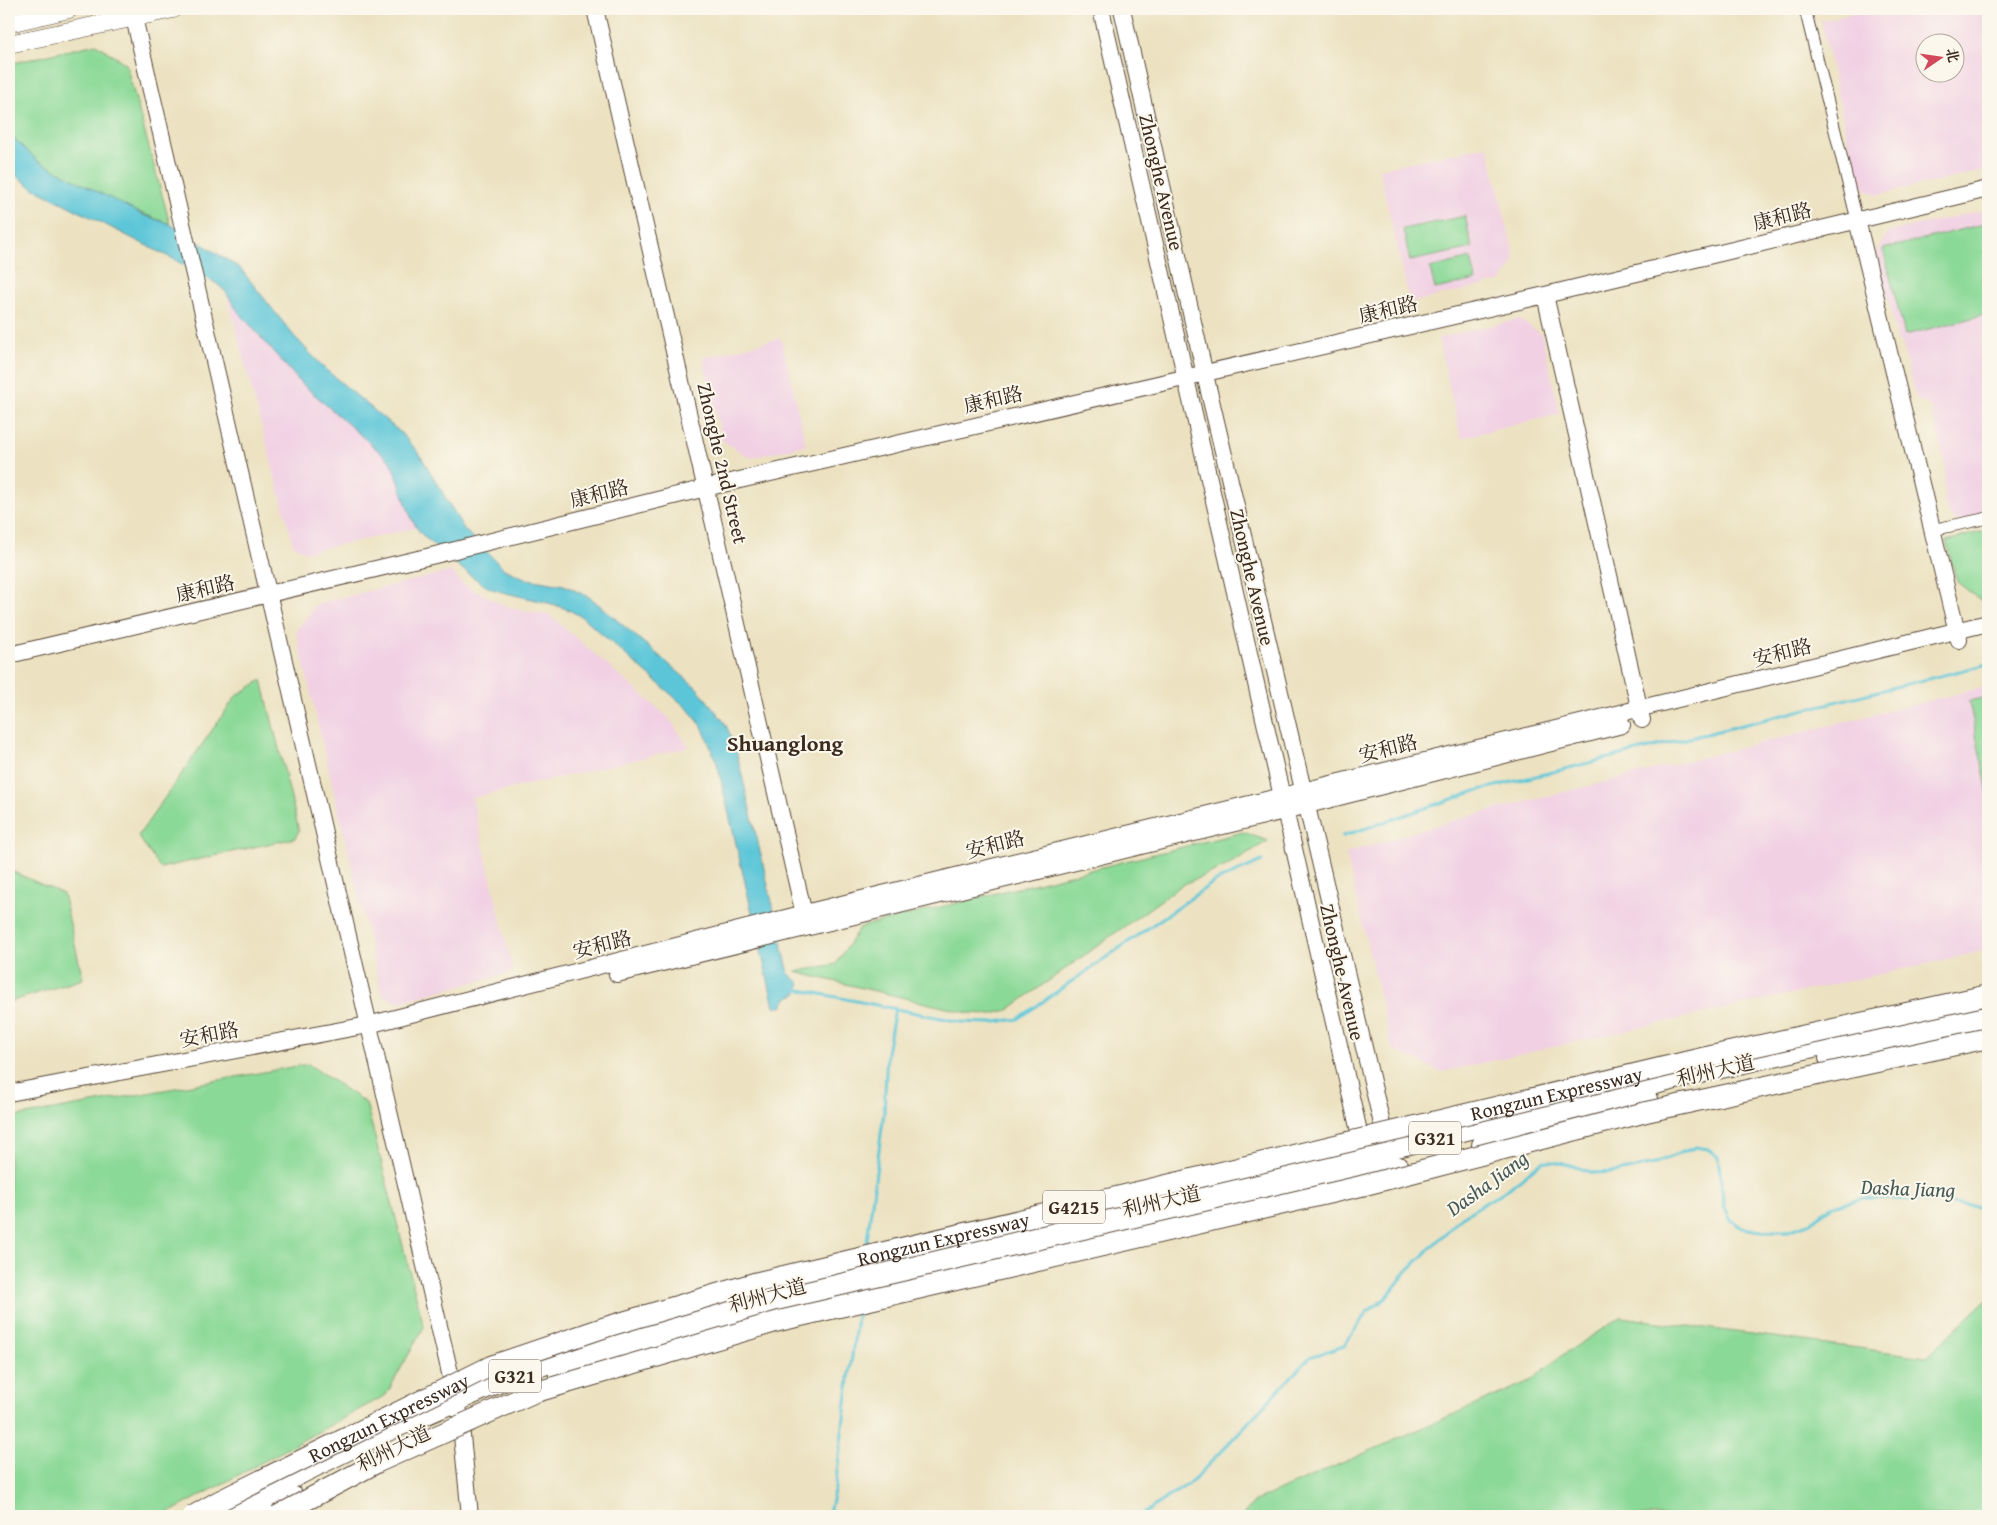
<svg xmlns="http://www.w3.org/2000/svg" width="1997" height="1525" viewBox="0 0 1997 1525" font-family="'Gentium Book Plus','Noto Serif SC',serif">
<rect width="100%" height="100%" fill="#fbf7ec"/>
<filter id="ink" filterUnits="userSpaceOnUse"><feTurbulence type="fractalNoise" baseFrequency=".02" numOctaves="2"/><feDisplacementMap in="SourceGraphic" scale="10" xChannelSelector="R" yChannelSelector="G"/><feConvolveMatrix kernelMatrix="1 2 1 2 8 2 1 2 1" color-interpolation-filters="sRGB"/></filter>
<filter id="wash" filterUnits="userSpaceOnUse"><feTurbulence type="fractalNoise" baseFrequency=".0096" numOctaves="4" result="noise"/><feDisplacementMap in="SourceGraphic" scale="20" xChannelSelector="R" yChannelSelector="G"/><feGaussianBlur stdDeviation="1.12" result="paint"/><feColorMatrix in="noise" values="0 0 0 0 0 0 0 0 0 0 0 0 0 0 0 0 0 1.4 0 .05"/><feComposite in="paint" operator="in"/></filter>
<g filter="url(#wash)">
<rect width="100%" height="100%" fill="#ece2c1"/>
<path fill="#f1d0e3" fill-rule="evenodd" d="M1873 9H1988V170L1876 195 1858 185 1821 21ZM1954 42V72H1924V42Z
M1488 146 1515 260 1502 281 1410 303 1379 169Z
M1988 209V515L1957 521 1951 517 1944 502 1945 463 1932 411 1930 406 1918 400 1914 393 1902 343 1898 341 1877 251 1888 232Z
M226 292 237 310 300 382 389 460 398 475 417 528 305 552 293 544Z
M1519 319 1542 335 1560 414 1461 438 1438 338Z
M781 338 806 445 750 458 722 440 703 358Z
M451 571 464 585 504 605 523 611 548 614 669 718 689 747 472 798 513 972 398 1002 382 995 296 631 316 604Z
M1988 686V950L1441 1072 1392 1049 1346 853 1461 818Z"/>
<path fill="#8bd997" stroke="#63825a" d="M96 44 126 64 170 224C131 210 70 185 37 160 27 153 18 143 9 134V64Z
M1465 216 1472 248 1410 261 1403 229Z
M1988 223V314L1905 335 1883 249Z
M1471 258 1476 280 1435 289 1430 268Z
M1988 530V601L1983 602 1957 582 1946 541Z
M262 680 299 831 295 838 160 868 138 836 236 696Z
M1988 697V793L1969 701Z
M1243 832 1268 841 1224 867 1182 885 1008 1010 992 1014 968 1013 795 972 836 964 860 927Z
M9 870 63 894 83 979 9 1002Z
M308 1064 366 1103 424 1327 386 1395 163 1516H9V1118Z
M1988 1299V1516H1242L1255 1501 1532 1380 1558 1358 1621 1317 1926 1357Z"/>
<path fill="#5cc6d8" stroke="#4c787b" d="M9 134 38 161 143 215 170 224 240 268 294 336 325 369 400 432 419 453 464 529 504 569 527 579 564 585 591 598 697 688 725 723 735 746 789 974 800 983 797 994 788 997 782 1007 774 1006 717 763 702 726 688 709 582 617C555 600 522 599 492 589 480 585 425 540 418 530 404 508 402 481 389 460L300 382 237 310 226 292 217 284 175 260 33 188 9 170Z"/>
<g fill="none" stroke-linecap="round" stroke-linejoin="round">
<path stroke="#5cc6d8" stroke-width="3" d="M1343 836 1476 791 1988 664
M796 989 961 1022 988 1023 1018 1019 1214 882 1262 861
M866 1248 884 1112 887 1053 895 1008
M828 1516 835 1488 858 1309
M1140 1516 1194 1480 1310 1357 1344 1346 1367 1312 1386 1298 1407 1271 1462 1217 1508 1189 1543 1161 1567 1164 1593 1173 1618 1172 1650 1165 1696 1147 1708 1149 1718 1157 1724 1206 1730 1219 1742 1228 1762 1231H1788L1808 1224 1832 1206 1864 1198 1923 1200 1988 1207"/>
</g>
</g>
<g filter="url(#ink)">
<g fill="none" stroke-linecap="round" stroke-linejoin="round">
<defs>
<path id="street" d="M1805 9 1857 220
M1932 530 1988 518"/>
<path id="secondary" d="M132 9 460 1416 470 1516
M595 9 806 923
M1101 9 1363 1149
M1122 9 1206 379 1387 1145
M1857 220 1959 640
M1545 295 1642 720
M9 655 435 555 718 485 1545 295 1988 189
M617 974 1284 811 1622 725
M9 1093 368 1025 813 911 1988 623"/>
<path id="primary" d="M9 23 69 9
M9 44 173 9"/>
<path id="highway" d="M1829 1058 1988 1024
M1482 1145 1647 1099
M559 1375 762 1311 1399 1167
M216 1516 376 1436 528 1370 759 1296 882 1265 1389 1149 1708 1071 1988 1007
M256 1516 294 1497"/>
</defs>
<use href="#street" stroke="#564636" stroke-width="13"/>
<use href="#secondary" stroke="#564636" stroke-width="18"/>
<use href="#primary" stroke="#564636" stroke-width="19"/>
<use href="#highway" stroke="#564636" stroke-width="22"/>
<use href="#street" stroke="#fff" stroke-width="11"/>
<use href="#secondary" stroke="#fff" stroke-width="16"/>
<use href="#primary" stroke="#fff" stroke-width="18"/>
<use href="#highway" stroke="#fff" stroke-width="20"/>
<defs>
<g id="highway-bridge">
<path id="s1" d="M193 1516 219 1501 491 1366 606 1327 754 1283 1702 1058 1988 995"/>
<path d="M277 1516 378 1462 533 1393 779 1321 1361 1186 1646 1112 1988 1038"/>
</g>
</defs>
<use href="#highway-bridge" stroke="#564636" stroke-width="22" stroke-linecap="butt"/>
<use href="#highway-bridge" stroke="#fff" stroke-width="20"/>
</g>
</g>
<g text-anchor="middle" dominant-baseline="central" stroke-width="4" stroke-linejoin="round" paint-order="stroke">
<g fill="#fbf7ec" stroke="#75685c" stroke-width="1">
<rect x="1409" y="1121.5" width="52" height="33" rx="4"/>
<rect x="1043" y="1190.5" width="62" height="33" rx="4"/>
<rect x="489" y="1359.5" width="52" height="33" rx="4"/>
</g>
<g font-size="19" font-weight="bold" fill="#3b2a1e">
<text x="1435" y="1138">G321</text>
<text x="1074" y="1207">G4215</text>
<text x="515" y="1376">G321</text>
</g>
<g font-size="20" fill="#3b2a1e" stroke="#fbf7ec">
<text transform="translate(1162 182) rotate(77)">Zhonghe Avenue</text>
<text transform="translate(1782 216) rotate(-14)">康和路</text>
<text transform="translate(1388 309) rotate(-13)">康和路</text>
<text transform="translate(993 399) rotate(-13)">康和路</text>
<text transform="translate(723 463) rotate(77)">Zhonghe 2nd Street</text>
<text transform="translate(599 493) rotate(-14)">康和路</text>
<text transform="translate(1253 577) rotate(77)">Zhonghe Avenue</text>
<text transform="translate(205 588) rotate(-13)">康和路</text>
<text transform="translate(1782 652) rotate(-14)">安和路</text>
<text transform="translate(1388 748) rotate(-14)">安和路</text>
<text transform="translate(995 844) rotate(-14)">安和路</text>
<text transform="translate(602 944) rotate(-14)">安和路</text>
<text transform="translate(1343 972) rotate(77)">Zhonghe Avenue</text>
<text transform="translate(209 1034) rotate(-11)">安和路</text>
<text transform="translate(1715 1070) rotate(-13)">利州大道</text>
<text stroke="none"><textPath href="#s1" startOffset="1434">Rongzun Expressway</textPath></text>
<text transform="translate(1161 1201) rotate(-13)">利州大道</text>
<text stroke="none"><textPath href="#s1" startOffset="804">Rongzun Expressway</textPath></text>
<text transform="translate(767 1295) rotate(-15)">利州大道</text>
<text stroke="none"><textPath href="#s1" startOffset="219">Rongzun Expressway</textPath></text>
<text transform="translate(393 1448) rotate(-26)">利州大道</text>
</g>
<g font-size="21" font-style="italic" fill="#455956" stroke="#fbf7ec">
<text transform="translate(1487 1183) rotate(-36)">Dasha Jiang</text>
<text transform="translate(1908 1188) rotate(2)">Dasha Jiang</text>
</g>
<g font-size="22" font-weight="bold" fill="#3b2a1e" stroke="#fbf7ec">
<text x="785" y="743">Shuanglong</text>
</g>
</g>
<rect width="1997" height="1525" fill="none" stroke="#fbf7ec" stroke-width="30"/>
<g transform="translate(1940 58) rotate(77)"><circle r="24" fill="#fbf7ec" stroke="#aea59a"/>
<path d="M0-4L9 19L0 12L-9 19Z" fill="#d1495b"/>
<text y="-8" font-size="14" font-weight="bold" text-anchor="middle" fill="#3b2a1e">北</text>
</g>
</svg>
